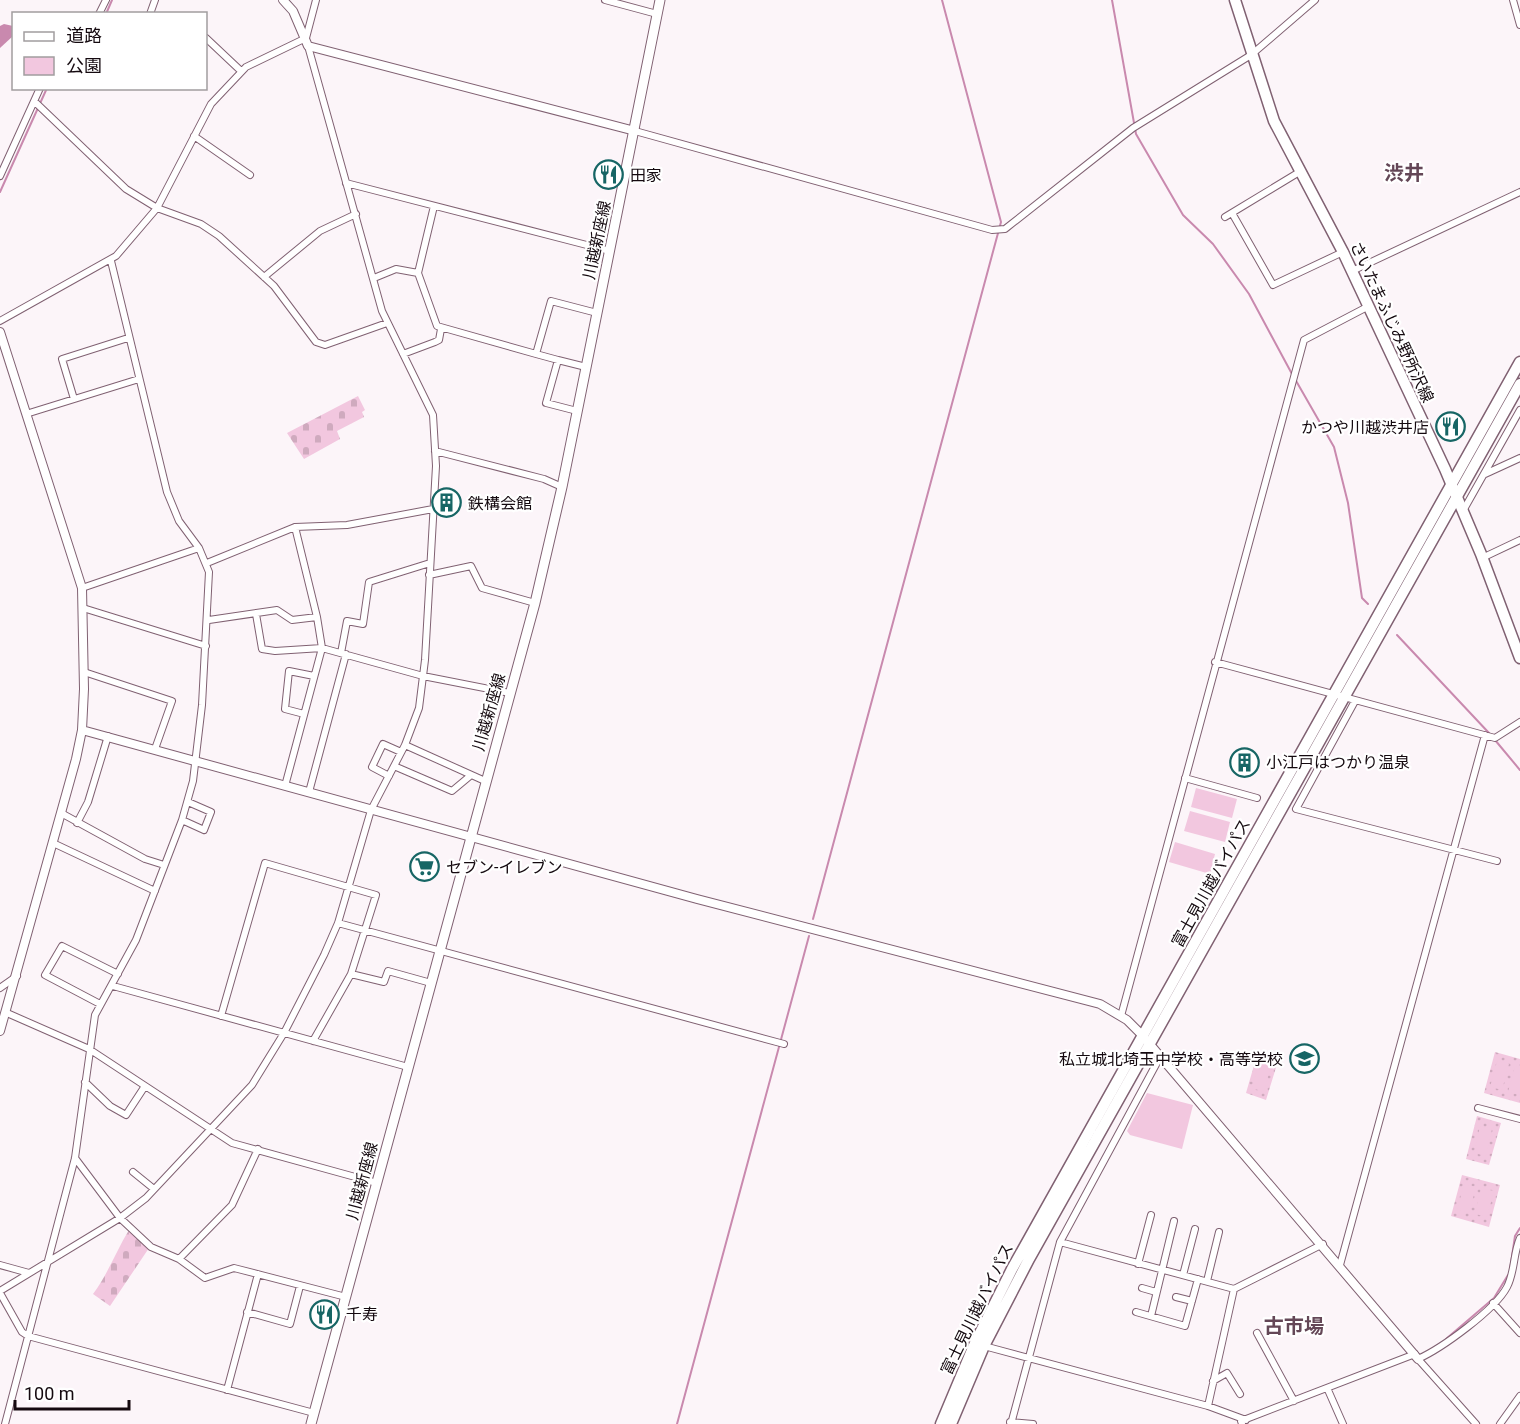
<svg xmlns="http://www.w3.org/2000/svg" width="1520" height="1424" viewBox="0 0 1520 1424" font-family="Roboto,'Noto Sans JP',sans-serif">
<defs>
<pattern id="green-dots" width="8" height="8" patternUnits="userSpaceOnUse" patternTransform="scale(1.5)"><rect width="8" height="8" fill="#f2c7df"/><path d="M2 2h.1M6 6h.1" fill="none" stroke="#cfaabe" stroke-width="1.8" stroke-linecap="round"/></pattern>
<pattern id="cemetery-stones" width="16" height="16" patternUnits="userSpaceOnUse" patternTransform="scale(1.5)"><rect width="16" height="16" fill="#f2c7df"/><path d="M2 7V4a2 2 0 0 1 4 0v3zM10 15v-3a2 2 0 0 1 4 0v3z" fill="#cfaabe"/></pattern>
</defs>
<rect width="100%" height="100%" fill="#fcf5f9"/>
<path fill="url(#green-dots)" d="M1495 1052 1520 1059V1103L1484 1093Z
M1257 1055 1278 1061 1266 1100 1246 1093Z
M1477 1116 1501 1123 1489 1165 1466 1159Z
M1462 1175 1500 1185 1489 1227 1451 1216Z"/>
<path fill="url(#cemetery-stones)" d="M358 396 365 410 362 412 364 417 337 431 340 439 304 459 287 433Z
M129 1230 149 1248 110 1306 93 1294C108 1274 116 1251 129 1230Z"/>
<path fill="#f2c7df" d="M1196 788 1237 799 1232 818 1191 807Z
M1190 811 1230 822 1225 842 1184 831Z
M1175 842 1215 854 1210 874 1169 862Z
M1497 1061 1509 1064 1502 1090 1490 1087Z
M1259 1062 1271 1065 1264 1092 1252 1088Z
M1515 1066 1520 1067V1095L1508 1092Z
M1147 1093 1193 1105 1182 1149 1130 1135 1127 1131Z
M1480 1126 1492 1129 1486 1156 1474 1153Z
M1464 1184 1476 1187 1469 1213 1457 1210Z
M1481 1188 1494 1191 1487 1217 1475 1214Z"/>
<path fill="#c989ae" d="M4 24 13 26V36L0 48V26Z"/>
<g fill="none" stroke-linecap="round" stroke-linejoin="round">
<path stroke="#c989ae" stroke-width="2" d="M1112 0 1136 134 1183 215 1213 244 1249 294 1292 374
M106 14 112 0
M0 192 47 88
M1295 379 1334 447 1348 503 1362 598 1368 604
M1397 635 1489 733
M1495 740 1520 770
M813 919 1001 222 942 0
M1510 1270 1515 1236 1520 1228
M1446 1339 1494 1298 1508 1275
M677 1424 809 936"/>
<defs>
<path id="minor" d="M605 0 657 14
M1513 0 1520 25
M99 14 106 0
M150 14 155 0
M206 38 241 71
M35 102 126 189 157 208 201 224 219 236 274 286 316 342 325 345 387 323
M635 131 992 230 1005 229 1133 128 1251 55 1315 0
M194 136 250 175
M0 176 40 88
M346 183 610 251
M434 206 418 273 437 326 536 354
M1232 213 1273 285 1343 252
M1225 217 1301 171
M1352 271 1520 192
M264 277 320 231 356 214
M374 278 396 269 418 273
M0 321 116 256 157 208 211 104 246 67 306 38 316 0
M403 354 435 342 439 340 441 329
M558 360 586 367
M74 399 62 359 128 338
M577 411 546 403 558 360 536 354 551 301 597 313
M26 414 139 379
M435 451 544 479 562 487
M1485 474 1520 458
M1463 511 1520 410
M1482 558 1520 540
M207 563 295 527 347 525 433 509
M429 575 471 566 482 588 535 603
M82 588 199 548
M83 608 206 646
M256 614 262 649 275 651 322 648 317 617 295 527
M209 620 277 610 292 620 317 617
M341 653 347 621 363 624 369 582 430 563
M1215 662 1495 738 1520 722
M84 672 172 701 155 749
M1355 701 1296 809 1497 861
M304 714 285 709 289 671 314 676
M405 745 485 781
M394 766 452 791 470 776
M389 776 372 767 383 744 401 752
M1185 778 1257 798
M285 786 322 648 423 676 510 693
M309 792 346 654
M61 813 145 859 164 865
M182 820 204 830 211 812 188 802
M77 823 88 802 108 736
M53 843 155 891
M338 923 784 1044
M351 974 384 982 388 971 431 983
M113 986 408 1067
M0 988 17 976
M100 1004 45 975 62 946 118 974
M7 1013 89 1049 232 1143 377 1183
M221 1016 265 863 376 895 351 974 313 1041
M1121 1016 1304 340 1369 306
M85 1082 110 1106 126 1115 145 1086
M1478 1108 1520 1119
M75 1158 120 1218 151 1247 179 1259 205 1278 234 1268 346 1297
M133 1172 154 1189
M1060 1242 1160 1057
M179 1259 232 1205 258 1149
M1138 1264 1151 1215
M0 1265 29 1273
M1340 1265 1485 735
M1183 1275 1195 1229
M1207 1281 1219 1232
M1142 1288 1156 1292
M0 1291 120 1218 146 1198 252 1085 284 1033 324 955 338 923 371 810 405 745 419 708 425 660 436 466 433 415 382 311 308 46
M0 1293 22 1332 28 1336 314 1413
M1176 1297 1192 1301
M1493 1303 1520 1333
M247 1312 290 1324 300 1286
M1136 1312 1185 1326 1198 1279
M1151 1316 1174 1221
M1257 1333 1294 1401
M984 1346 1208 1406 1246 1420
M1213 1381 1227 1373 1240 1394
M227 1390 258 1274
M1328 1390 1343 1424
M1208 1406 1234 1289 1323 1244
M1010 1422 1033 1424
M5 1424 75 1158 95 1015 136 940 182 820 193 781 202 705 209 572 199 548 179 521 167 492 111 261
M1011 1424 1060 1242 1234 1289
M1242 1424 1241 1421 1415 1354
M1476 1424 1418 1359C1442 1348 1495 1310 1507 1287 1515 1272 1513 1254 1520 1238
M1500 1424 1520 1396"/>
<path id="tertiary" d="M283 0 293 11 308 46 635 131
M0 332 82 588 84 689 82 730 76 759 0 1031
M82 730 697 899 1100 1004 1127 1020 1142 1035 1418 1359"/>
<path id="secondary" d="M311 1424 535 603 562 487 660 0"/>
<path id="primary" d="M1235 0 1274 121 1343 252 1445 469 1481 554 1520 658"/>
<path id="trunk" d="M941 1424 975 1343 1012 1269 1520 362
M951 1424 984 1346 1029 1259 1520 384"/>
</defs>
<use href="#minor" stroke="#806172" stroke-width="8"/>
<use href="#tertiary" stroke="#806172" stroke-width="10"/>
<use href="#secondary" stroke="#806172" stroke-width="11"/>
<use href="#primary" stroke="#806172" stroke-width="13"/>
<use href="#trunk" stroke="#806172" stroke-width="13"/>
<use href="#minor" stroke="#fff" stroke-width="6"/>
<use href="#tertiary" stroke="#fff" stroke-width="8"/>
<use href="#secondary" stroke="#fff" stroke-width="9"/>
<use href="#primary" stroke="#fff" stroke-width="10"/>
<use href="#trunk" stroke="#fff" stroke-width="10"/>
</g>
<defs>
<symbol id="restaurant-ring" viewBox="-11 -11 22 22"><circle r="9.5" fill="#fff" stroke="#176665" stroke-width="1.5"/><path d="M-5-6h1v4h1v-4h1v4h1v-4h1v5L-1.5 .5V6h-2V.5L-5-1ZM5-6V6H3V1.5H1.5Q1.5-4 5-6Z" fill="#176665"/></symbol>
<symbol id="building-ring" viewBox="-11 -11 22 22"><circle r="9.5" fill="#fff" stroke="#176665" stroke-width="1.5"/><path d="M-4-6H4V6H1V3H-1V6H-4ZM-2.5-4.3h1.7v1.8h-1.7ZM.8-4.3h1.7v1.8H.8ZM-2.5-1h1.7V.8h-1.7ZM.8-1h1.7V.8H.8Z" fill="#176665"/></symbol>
<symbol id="supermarket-ring" viewBox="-11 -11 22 22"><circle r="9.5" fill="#fff" stroke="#176665" stroke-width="1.5"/><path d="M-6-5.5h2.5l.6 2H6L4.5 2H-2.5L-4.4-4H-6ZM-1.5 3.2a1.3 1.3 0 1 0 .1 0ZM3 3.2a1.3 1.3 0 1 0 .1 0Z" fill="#176665"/></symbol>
<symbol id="school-ring" viewBox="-11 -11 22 22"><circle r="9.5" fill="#fff" stroke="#176665" stroke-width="1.5"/><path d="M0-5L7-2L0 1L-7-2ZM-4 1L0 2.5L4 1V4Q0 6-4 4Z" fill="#176665"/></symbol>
</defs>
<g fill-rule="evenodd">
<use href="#restaurant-ring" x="592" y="158" width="33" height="33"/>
<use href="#restaurant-ring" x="1434" y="410" width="33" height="33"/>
<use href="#building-ring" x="430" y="486" width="33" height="33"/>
<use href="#building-ring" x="1228" y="746" width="33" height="33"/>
<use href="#supermarket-ring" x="408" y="850" width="33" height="33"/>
<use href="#school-ring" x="1288" y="1042" width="33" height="33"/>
<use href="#restaurant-ring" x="308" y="1298" width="33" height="33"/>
</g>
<g text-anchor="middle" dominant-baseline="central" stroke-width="4.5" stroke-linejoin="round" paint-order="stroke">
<g font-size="16" fill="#14090f" stroke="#fff" text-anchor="start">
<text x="630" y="175">田家</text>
<text x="1429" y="427" text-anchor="end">かつや川越渋井店</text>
<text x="468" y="503">鉄構会館</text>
<text x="1266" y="762">小江戸はつかり温泉</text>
<text x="446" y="867">セブン-イレブン</text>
<text x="1283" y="1059" text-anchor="end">私立城北埼玉中学校・高等学校</text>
<text x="346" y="1314">千寿</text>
</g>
<g font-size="16" fill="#14090f" stroke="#fff">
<text transform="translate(597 240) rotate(-78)">川越新座線</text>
<text transform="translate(1392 322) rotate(65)">さいたまふじみ野所沢線</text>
<text transform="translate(489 712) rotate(-74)">川越新座線</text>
<text transform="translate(1211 883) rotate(-61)">富士見川越バイパス</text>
<text transform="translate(362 1181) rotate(-75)">川越新座線</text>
<text transform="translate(977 1309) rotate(-64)">富士見川越バイパス</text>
</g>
<g font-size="20" font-weight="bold" fill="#644757" stroke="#fff">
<text x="1404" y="173">渋井</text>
<text x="1294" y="1326">古市場</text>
</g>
</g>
<rect x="12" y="12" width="195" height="78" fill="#ffffff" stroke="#a19d9f" stroke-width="1.5"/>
<rect x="24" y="32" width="30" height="9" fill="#ffffff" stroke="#a19d9f" stroke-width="1.5"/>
<text x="66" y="42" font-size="18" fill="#14090f">道路</text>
<rect x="24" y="57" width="30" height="18" fill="#f2c7df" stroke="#a19d9f" stroke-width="1.5"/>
<text x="66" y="72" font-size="18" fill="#14090f">公園</text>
<path d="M15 1400v9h114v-9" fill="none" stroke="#14090f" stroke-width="3"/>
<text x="24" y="1400" font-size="18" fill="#14090f" stroke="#ffffff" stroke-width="4.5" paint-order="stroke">100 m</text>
</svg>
